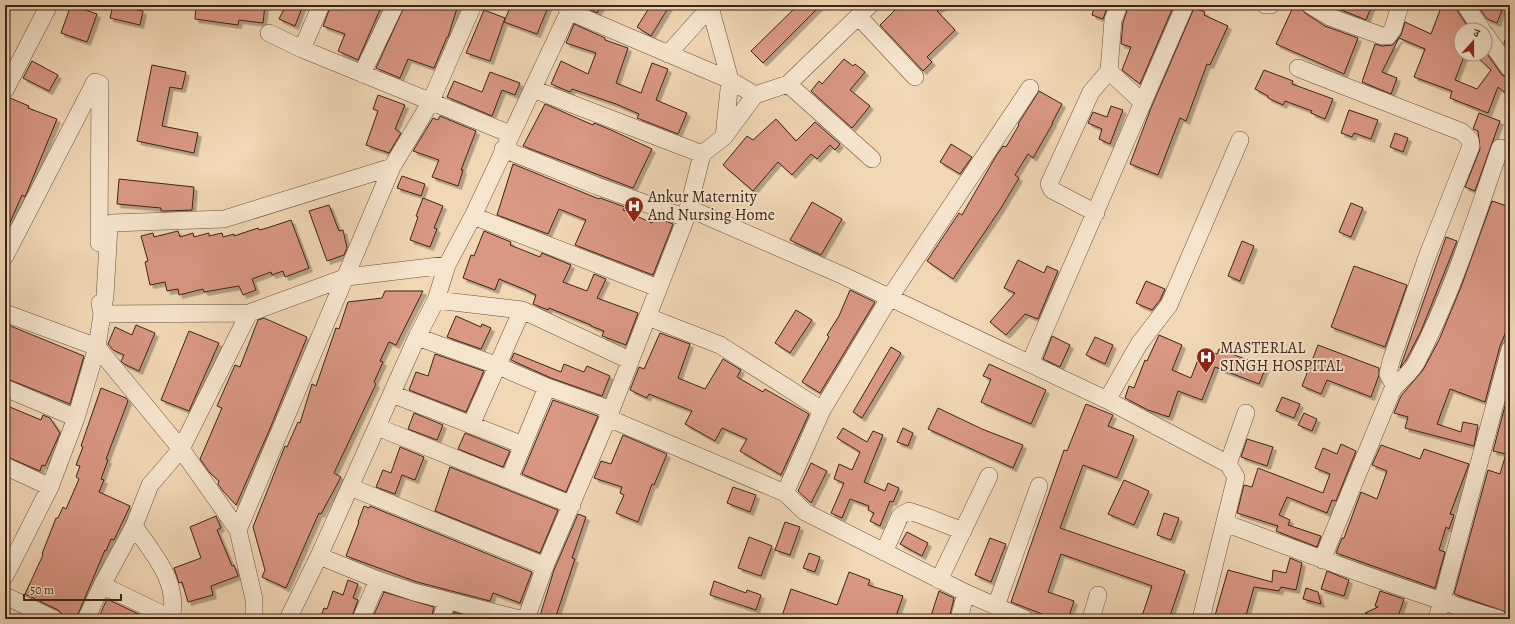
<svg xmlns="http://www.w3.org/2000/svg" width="1515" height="624" viewBox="0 0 1515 624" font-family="Alegreya,'Noto Serif Devanagari',serif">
<defs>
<filter id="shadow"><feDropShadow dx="3.5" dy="3.5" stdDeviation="0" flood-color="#0004"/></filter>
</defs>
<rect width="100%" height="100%" fill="#f1d7b3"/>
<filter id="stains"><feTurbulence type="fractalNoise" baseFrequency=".005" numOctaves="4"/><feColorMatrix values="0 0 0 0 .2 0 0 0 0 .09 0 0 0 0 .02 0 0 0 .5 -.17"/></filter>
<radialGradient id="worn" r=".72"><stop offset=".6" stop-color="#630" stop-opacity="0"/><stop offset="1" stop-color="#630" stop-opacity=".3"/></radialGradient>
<path fill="#da9782" stroke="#3b2319" filter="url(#shadow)" d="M71 5 97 14 87 42 61 33Z
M113 5 143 11 140 25 110 18Z
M196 5H265L263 23 239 20 238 25 195 19Z
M286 5H303L295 26 279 19Z
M331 5H382L358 60 338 51 345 34 323 26Z
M405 5H425L433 8 434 5H458L448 37H447L434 68 408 59 400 78 376 68Z
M511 5H549L537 34 504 22Z
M589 5H602L597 13 587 8Z
M651 5H670L651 36 637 27Z
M798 5H821L763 63 751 51Z
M900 5H944L937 11 955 30 927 57 932 62 923 71 880 25Z
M1095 5H1108L1103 19 1092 15Z
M1129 5H1174L1140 84 1122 70 1131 47 1121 44 1123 22Z
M1294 5 1300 6 1305 13 1325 26 1358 38 1344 74 1276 44Z
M1329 5H1372L1366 20Z
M1442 5H1456L1458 12 1470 30H1461V54H1465L1455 80 1477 89 1491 70 1474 54H1485V51L1502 75 1510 79V97L1498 87 1488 113 1450 98 1452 91 1414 77 1425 49 1399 38 1382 72 1397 78 1391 94 1362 82 1375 44 1382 46 1393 45 1401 35 1405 22 1431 34Z
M1477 5H1504L1497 23 1487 19Z
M1194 8 1205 12 1204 15 1228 26 1210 65 1207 64 1186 121 1180 118 1158 175 1130 164 1151 108Z
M484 10 505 18 490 61 466 53Z
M574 24 605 38V40L628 48 616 83 641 93 652 63 668 69 656 100 687 113 678 134 637 118 639 114 616 104 572 89 570 92 551 84 561 61 588 74 596 53 566 43Z
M1509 29H1510V52L1504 43Z
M844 59 853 66 855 64 865 72 850 90 870 106 852 128 811 91 819 81 822 84Z
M32 61 58 75 49 91 23 78Z
M152 65 186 72 182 89 170 87 162 126 198 133 194 153 137 141Z
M1264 70 1293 81 1292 84 1333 99 1325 119 1311 113 1312 111 1285 101 1283 105 1268 98V96L1255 89Z
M490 72 520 83 515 95 502 90 492 116 447 97 454 81 482 92Z
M1039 91 1062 104 1052 123H1053L1033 158 1028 154 1015 175 1019 178 1001 208 953 279 927 261 959 213 962 215 996 156 1003 146 1006 147 1019 125 1018 124Z
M378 95 405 105 395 129 401 133 389 153 366 145 378 111 373 109Z
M10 98 29 106 28 108 57 119 27 192 25 197 22 195 5 234V100Z
M545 104 593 125 594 123 611 130 652 149 633 188 523 146Z
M1111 106 1123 110 1110 144 1099 139 1102 129 1088 123 1093 112 1107 117Z
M1349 110 1378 120 1371 139 1354 133 1352 137 1341 133Z
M1479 113 1500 121 1475 191 1465 187 1480 149 1478 131 1473 129Z
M440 116 476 131 461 170H463L458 186 432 177 439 160 413 151 433 118 438 120Z
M776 119 796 141 815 122 840 144 835 150 830 145 817 159 811 154 792 175 778 162 753 191 723 165 747 136 753 140Z
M1395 133 1408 138 1403 152 1390 147Z
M951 144 972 157 960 174 940 162Z
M513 164 599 199 600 198 625 207 623 210 652 223 655 217 673 224 653 275 575 245 586 220 559 209 548 234 497 215Z
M402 176 425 184 421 196 397 188Z
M119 179 194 187 192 210 165 211H161V208L117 204Z
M423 198 443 206 434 228 437 229 430 247 410 240 418 217 416 216Z
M1492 201 1510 207V322L1500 346 1485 402 1450 389 1437 424 1461 432 1463 422 1478 425 1474 446 1405 428 1408 417 1394 413 1401 396 1423 370 1439 340 1461 287Z
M812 202 842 219 821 255 790 240Z
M1351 203 1363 208 1351 237 1339 232Z
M329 205 339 231 343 230 347 248 344 255 327 261 309 211Z
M291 220 309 268 285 277 283 271 272 275 271 272 252 279 256 290 243 295 239 286 204 292 203 289 179 295 178 289 167 291 165 282 150 285 145 262 148 261 141 236 153 233 154 237 178 231 180 237 193 233 194 237 209 233V236L222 233 223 237 234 234V236L258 228 259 230 267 228Z
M484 231 511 242 510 245 540 257 542 253 571 265 563 282 587 291 594 274 606 279 597 298 638 313 626 345 602 336 604 331 591 326V325L549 308 548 310 533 304 536 295 526 290 499 279 495 290 463 278 471 255 474 256Z
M1446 237 1457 241 1421 331 1406 360 1400 368Z
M1242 241 1254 246 1240 281 1228 276Z
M1018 260 1044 273 1047 266 1058 271 1038 319 1025 314 1006 335 990 322 1015 293 1004 288Z
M1354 266 1407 285 1385 347 1331 327Z
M1146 281 1165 289 1160 300 1152 310 1136 303Z
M850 290 875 302 820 393 802 382 829 337 827 335 839 316Z
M385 291H423L396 345 389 342 380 361 383 362 374 382 376 384 334 473 341 477 321 514 319 513 286 588 262 577 265 570 253 527 285 446 287 447 298 422 300 423 312 384 316 386 336 328 339 329 348 302 382 298Z
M796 310 812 320 790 353 775 343Z
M456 316 481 327 482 324 491 328 481 349 447 337Z
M264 318 307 337 269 431 236 505 223 491 218 484 219 481 210 473 200 459 222 408 217 406 235 365 240 367 258 320Z
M8 325 84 356 70 404 5 378V327H7Z
M136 325 155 333 139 371 124 364 121 361 124 355 113 350 108 344 115 327 132 335Z
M189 331 219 343 189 411 161 400Z
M660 333 690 344 678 378 705 389 723 359 741 370 737 377 763 392 765 389 809 414 781 475 740 451 747 439 722 428 715 441 685 424 692 411 649 394 647 398 630 390 639 367 644 369Z
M1159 335 1182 345 1172 370 1191 378 1202 349 1217 354 1219 349 1266 367 1259 384 1215 367 1202 400 1178 391 1169 417 1148 410 1125 398 1129 386 1134 388 1145 360 1147 361Z
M1052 336 1070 345 1060 367 1043 359Z
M1095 337 1113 345 1105 364 1086 355Z
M1318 345 1379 368V375L1371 397 1327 380 1321 394 1302 386Z
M891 347 901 353 862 418 853 412Z
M514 353 561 372 564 364 584 372 587 366 610 376 602 396 551 378 511 360Z
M435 354 484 371 466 412 409 390 416 372 428 376Z
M989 364 1046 390 1031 424 981 402 991 379 983 376Z
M1510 387V600L1506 612 1454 594 1488 470 1500 474 1506 454 1493 451Z
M101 388 126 398 128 401 106 459 108 460 101 479 104 480 99 492 130 506 114 540 111 539 106 551 105 550 76 619H64L62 614 58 610 25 594 43 555 42 554 56 518H58L63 507 66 509 79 479 76 477 80 466 76 465 83 447 81 446Z
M1282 397 1300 404 1294 418 1276 411Z
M553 400 598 416 566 492 522 474Z
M1086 404 1113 415 1108 426 1134 436 1117 478 1083 465 1060 528 1185 571 1169 619H1141L1152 586 1061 554 1048 592 1074 601 1068 619H1055L1011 602 1064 450 1067 451Z
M5 405 41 420 43 415 50 418 60 433 45 466 42 465 40 471 5 456Z
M938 408 982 429 1023 445 1013 468 928 429Z
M414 413 443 425 437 440 408 429Z
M1304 413 1317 419 1312 431 1298 425Z
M843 428 867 442 873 431 883 435 864 482 885 491 888 483 899 488 893 502 890 501 880 526 870 521 874 513 868 510 869 506 850 499 842 518 831 513 844 483 834 479 839 464 852 470 860 452 837 438Z
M903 428 913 433 908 446 897 442Z
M465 433 510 451 503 467 458 449Z
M623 435 667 454 654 485 652 484 638 522 616 513 624 495 620 493 622 487 594 478 601 461 611 464Z
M1247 439 1273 447 1267 466 1241 457Z
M1341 444 1356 451 1336 501 1332 500 1327 513 1287 497 1279 515 1290 520 1288 525 1321 536 1317 547 1276 531 1278 526 1237 513 1244 485 1252 487 1258 468 1323 493 1330 474 1315 468 1323 448 1337 454Z
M1381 445 1420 459 1424 449 1469 464 1450 514 1454 515 1449 529 1446 527 1439 550 1445 552 1435 588 1336 553 1342 538H1344L1361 492 1377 499 1387 471 1372 465Z
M400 447 424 457 415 480 402 475 395 494 376 487 383 470 391 473Z
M811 463 827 471 811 503 798 491Z
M450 467 558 510 540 553 435 511Z
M1124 480 1149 491 1134 525 1108 514Z
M733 487 756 495 750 512 727 503Z
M364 506 369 508 370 506 532 572 520 603 493 593 490 601 417 582 346 556 359 522H358Z
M1164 513 1179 518 1171 540 1157 535Z
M578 514 586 517 572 558 575 559 555 619H539L554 570Z
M216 516 221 528 217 530 232 566 234 565 238 576 211 586 213 595 188 602 182 582 179 583 174 568 201 558 190 527Z
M785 522 800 527 790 555 775 550Z
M907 532 928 543 922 556 900 544Z
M749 537 772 546 761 576 738 568Z
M990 538 1006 544 991 582 975 575Z
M809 553 820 557 815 572 803 568Z
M1290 558 1302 563 1296 590 1281 587 1279 591 1254 587 1245 619H1214L1228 570 1272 582 1273 570 1286 573Z
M1327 571 1349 580 1344 596 1321 589Z
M849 572 870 580 868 585 903 596 895 619H781L791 589 837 605Z
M348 580 358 584 353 598 358 600 351 619H320L324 608 327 609 333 591 343 595Z
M714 581 746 593 747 590 761 595 756 610 710 595Z
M1306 588 1318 592 1321 604 1303 599Z
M939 591 954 598 949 619H930Z
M1380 591 1404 599 1397 619H1383L1365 613 1378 607 1375 606Z
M384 592 434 607 431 619H372Z
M107 599 149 619H98Z
M454 612 479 619H452Z"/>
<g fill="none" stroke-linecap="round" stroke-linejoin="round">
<defs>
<path id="minor" d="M566 5 568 11 730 80 755 95
M1119 5 1113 20 1109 71 1143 103
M1265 5H1271
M1310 5 1330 17 1382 36H1388L1393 29 1400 5
M1466 6 1482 30
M710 7 730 80 724 137
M859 17 915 77
M269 33 302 49 510 134
M1485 34 1510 69
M302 49 321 5
M668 54 712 5
M1298 68 1462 132 1470 140 1471 146 1427 257 1391 361 1388 374 1395 387
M362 74 395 5
M788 84 872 159
M533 89 702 154
M5 90 49 5
M503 149 597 186 686 218
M392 167 224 219 112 223 109 226 105 296 102 314 249 313 347 277 447 265
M688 208 844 276 1107 400 1228 464 1236 477 1201 619
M1096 213 1052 190 1049 184 1091 92 1109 71
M473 216 658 288
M5 256 95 82 100 84 99 243
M436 300 522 310 629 360
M5 313 97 347 181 449 238 530 254 599V619
M648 317 720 345 822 410
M417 337 496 365 547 387 609 409
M1030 363 1185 5
M5 388 76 418
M392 394 523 445
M1107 400 1139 344 1169 305 1240 140
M608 418 785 493 805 512 966 593 1025 619
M471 425 522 310
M377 427 572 505
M1228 464 1246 413
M5 466 50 487
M509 479 547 387
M350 487 545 566
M785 493 822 410 890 297 1030 88
M1225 523C1315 557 1406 591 1499 619
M134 526C153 554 180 582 171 619
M238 530 392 167 430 103 473 5
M884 552 900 516 909 511 924 516 963 531
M319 556 378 580 414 592 520 619
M1322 560 1392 391C1398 381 1411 374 1417 361 1452 294 1475 220 1500 148
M5 576 50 487 76 418 97 347 102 314 100 303
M939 580 989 476
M102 585 172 619
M5 596 54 619
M996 606 1039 486
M86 619 102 585 134 526 150 485 181 449 249 313
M288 619 319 556 417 337 436 300 447 265 473 216 572 5
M361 619 378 580
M441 619 447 601
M526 619 545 566 608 418 686 218 702 154 724 137 755 95 788 84 870 5
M959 619 966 593
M1091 619 1098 595
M1437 619 1510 349"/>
</defs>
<use href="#minor" stroke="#685040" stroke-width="18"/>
<use href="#minor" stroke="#f6e5ce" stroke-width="17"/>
</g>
<defs>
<symbol id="hospital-pin" viewBox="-11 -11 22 30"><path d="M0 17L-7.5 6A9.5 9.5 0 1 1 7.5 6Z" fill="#8f2418" stroke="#f6e5ce"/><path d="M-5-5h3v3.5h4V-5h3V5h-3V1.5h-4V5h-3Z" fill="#fff"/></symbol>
</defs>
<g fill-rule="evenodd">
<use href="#hospital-pin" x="623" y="195" width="22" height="30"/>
<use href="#hospital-pin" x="1195" y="346" width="22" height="30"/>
</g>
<g text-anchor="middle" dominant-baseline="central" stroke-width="3.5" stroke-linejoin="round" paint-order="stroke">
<g font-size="16" fill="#3b2319" stroke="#f6e5ce" text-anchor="start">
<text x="648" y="197">Ankur Maternity<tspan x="648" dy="18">And Nursing Home</tspan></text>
<text x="1220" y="348">MASTERLAL<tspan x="1220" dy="18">SINGH HOSPITAL</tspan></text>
</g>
</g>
<rect width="1515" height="624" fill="none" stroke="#f1d7b3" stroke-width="20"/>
<rect x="6" y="6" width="1503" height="612" fill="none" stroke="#3b2319" stroke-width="2"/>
<rect x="10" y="10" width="1495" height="604" fill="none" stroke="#3b2319"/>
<g transform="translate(1473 42) rotate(21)"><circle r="19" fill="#f6e5ce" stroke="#ab9786"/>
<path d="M0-3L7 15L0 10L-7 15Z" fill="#8f2418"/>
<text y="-6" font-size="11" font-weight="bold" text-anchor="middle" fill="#3b2319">उ</text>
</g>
<path d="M24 594v6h97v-6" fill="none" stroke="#3b2319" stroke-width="2"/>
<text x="30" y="594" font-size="12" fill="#3b2319" stroke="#f6e5ce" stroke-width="3" paint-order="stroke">50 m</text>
<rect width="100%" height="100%" filter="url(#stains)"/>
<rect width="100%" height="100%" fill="url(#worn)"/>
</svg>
